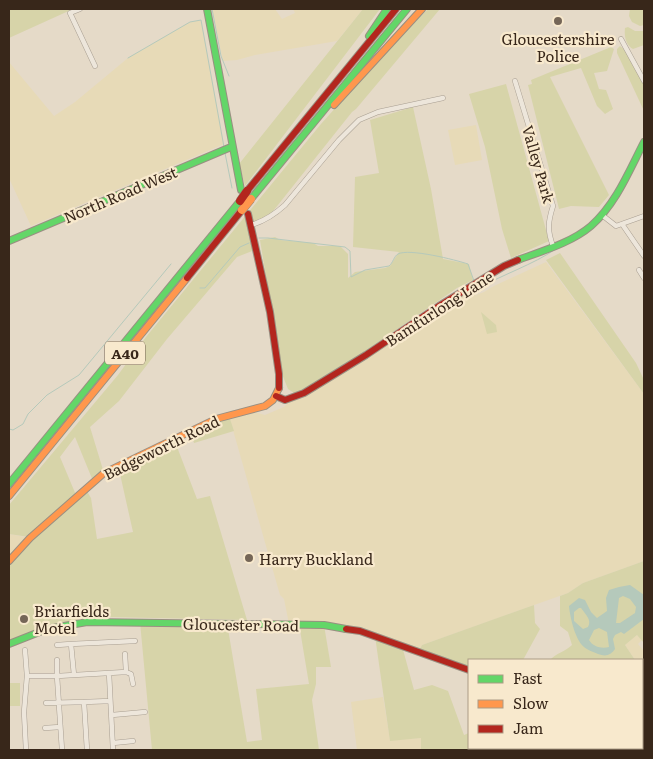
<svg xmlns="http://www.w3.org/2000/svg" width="653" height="759" viewBox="0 0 653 759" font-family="Literata,serif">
<rect width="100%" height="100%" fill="#e5dac8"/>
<path fill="#e7dab7" d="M212 9H275L282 19 295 13 293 9H363L337 41 255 55 237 60 223 61Z
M201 20 224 144 31 226 9 178V62L54 116 75 102 128 58 190 22Z
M476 125 482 160 455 165 448 130Z
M546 262 644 394V561L583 583 568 593 422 645 419 652 360 631 289 624 284 599 280 595 229 416 250 411 265 415 284 407 289 402 300 398 369 358 367 354 470 288 477 297 476 295 484 292 494 286Z
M9 534 30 538 9 561Z
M637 635 642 640 638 644 644 651V664L642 666V660H635L625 645Z
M383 697 390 740 421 738V750H357L351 702Z"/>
<path fill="#d7d4a9" d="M9 9H73L9 38Z
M363 9H380L245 186 239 164Z
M428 9H440L356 109 352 112 266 220 251 225 257 249 237 257 167 339 119 401 90 427 104 473 93 481 75 437 60 457 76 495 85 488 91 498 97 539 133 532 118 465 174 439 197 499 210 496 247 620 108 617V621L72 623 9 644V561L29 537 9 534V505L118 375 146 337 321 124 389 48Z
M630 9H644V25L640 26 632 22 629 16Z
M628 27 635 31H644V45L633 49C626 45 624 37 625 28Z
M620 46 627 52 644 85V111L617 53V49Z
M611 47 614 49 607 71 594 73 599 89 606 90 613 109 605 114 597 106 581 68 550 77 609 195 599 207 571 206 559 209 528 85 532 84 531 80Z
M506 84 549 241 511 258 502 229 485 147 469 94Z
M413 107 431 189 443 259 469 264 473 280 457 288 364 352 298 392 294 393 288 389 282 374 260 240 275 237 280 240 313 243 318 246H340L348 254V278L355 272 385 268 390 266 399 252 353 247 355 177 379 173 370 120Z
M560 253 636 363 644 380V394L546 260Z
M481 312 496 325 497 332 487 334Z
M229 416 234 431 194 443 190 430Z
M644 561V643L637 635 625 645 635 660H550C556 653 565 652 572 645L568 632 560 626V596L568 593 583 583Z
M534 605 535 623 540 629 523 660H469V666L420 649 422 645Z
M140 622 227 623 247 742 262 740 256 689 309 684 299 624 324 625 331 667H316V684L312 700 319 750H152Z
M375 636 402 646 414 690 432 685 448 691 464 735 469 733V748H553L554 750H421V738L390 741Z
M9 683H20V706H9Z"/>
<path fill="#b5c9bb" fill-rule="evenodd" d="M630 585 644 595V619L624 634 621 632 615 635 613 639 615 649C611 655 606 657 598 654 594 652 587 650 584 647 575 640 570 617 569 606L579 598 585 600 591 612 597 618 607 611 606 598 609 590 619 587ZM623 596 630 599 636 607 635 613 620 623H616L619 598ZM579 608H581C586 615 592 620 588 627L583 629 574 621V612ZM599 628 607 632 609 647C602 649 593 647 589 640L594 630Z"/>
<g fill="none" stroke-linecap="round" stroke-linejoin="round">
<path stroke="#b5c9bb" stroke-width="1" d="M212 9 221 56 229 76
M128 58 190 22 201 20 224 147
M225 153 232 188
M259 238H268L345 247 350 251 351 277 365 270 389 266C393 263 394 256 398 254 409 248 456 260 468 264L474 281
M476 287 479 288C504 274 532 265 556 249
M200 288H205L240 247 249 243
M9 429 13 430 23 424 28 414 47 395 79 375 171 264"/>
<defs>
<path id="street" d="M80 9 70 13 95 66
M621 39 644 81
M515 81 553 206C548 222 547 230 553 246
M602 215 616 226 644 216
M622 224 644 256
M251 225C265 221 274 215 285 205L339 140 359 120 378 112 443 98
M639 270 644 278
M57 645 71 644
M25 650 27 676 24 712 26 750
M125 654 126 672
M109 673 113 750
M74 675 71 644 135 641
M27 676H57V660
M46 703 84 702
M112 715 145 712
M45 728 60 727
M113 743 133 741
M62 750 57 676 126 672 131 674 133 684
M87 750 84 702 110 701"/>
<path id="fast" d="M207 9 241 190
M369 36 387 9
M251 199 407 9
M9 241 231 147
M518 260C542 251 571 243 591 226 616 204 629 171 644 142
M9 484 240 201
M9 644 47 629 87 622 324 625 346 629
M642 731 644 732"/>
<path id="slow" d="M334 105 422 9
M9 496 187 278
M9 561 30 538 104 473 216 419 265 406 273 400 279 388"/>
<path id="jam" d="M247 191 396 9
M248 214 270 312 279 374V388
M187 278 242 210
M276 396 285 400 304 393 366 355 439 306 504 266 518 260
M346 629 360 631 469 670"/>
</defs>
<use href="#street" stroke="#a99f92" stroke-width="5.5"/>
<use href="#fast" stroke="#998f82" stroke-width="8"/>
<use href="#slow" stroke="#998f82" stroke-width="8"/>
<use href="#jam" stroke="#998f82" stroke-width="8"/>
<use href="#street" stroke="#ede6db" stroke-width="4.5"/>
<use href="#fast" stroke="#63d668" stroke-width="6"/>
<use href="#slow" stroke="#ff974d" stroke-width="6"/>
<use href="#jam" stroke="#b3261e" stroke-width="6"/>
<defs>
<path id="slow-bridge" d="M242 210 251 199"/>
<path id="jam-bridge" d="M240 201 247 191"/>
</defs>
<use href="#slow-bridge" stroke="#8f8579" stroke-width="9" stroke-linecap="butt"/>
<use href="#jam-bridge" stroke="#8f8579" stroke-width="9" stroke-linecap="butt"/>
<use href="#slow-bridge" stroke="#ff974d" stroke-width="8"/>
<use href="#jam-bridge" stroke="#b3261e" stroke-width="8"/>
</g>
<g fill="#756657" stroke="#f8e9cd" stroke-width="2">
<circle cx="558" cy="21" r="5"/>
<circle cx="249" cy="558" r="5"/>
<circle cx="24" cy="619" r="5"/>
</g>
<g text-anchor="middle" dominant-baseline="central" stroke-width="4.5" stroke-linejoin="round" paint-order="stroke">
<rect fill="#f8e9cd" stroke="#726150" stroke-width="1" x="105" y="341.5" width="40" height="23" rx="4"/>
<g font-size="14" font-weight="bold" fill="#38271a">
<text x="125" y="353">A40</text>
</g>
<g font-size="15" fill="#38271a" stroke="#f8e9cd" text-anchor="start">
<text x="558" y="38" text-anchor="middle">Gloucestershire<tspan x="558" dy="17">Police</tspan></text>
<text x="259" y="558">Harry Buckland</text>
<text x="34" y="610">Briarfields<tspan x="34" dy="17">Motel</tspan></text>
</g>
<g font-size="15" fill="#38271a" stroke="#f8e9cd">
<text transform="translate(539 164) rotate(74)">Valley Park</text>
<text transform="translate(120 194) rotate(-23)">North Road West</text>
<text transform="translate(439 308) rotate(-33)">Bamfurlong Lane</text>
<text transform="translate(161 447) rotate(-26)">Badgeworth Road</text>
<text transform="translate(241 624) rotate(1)">Gloucester Road</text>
</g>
</g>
<rect width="653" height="759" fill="none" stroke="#38271a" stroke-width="20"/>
<rect x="468" y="659" width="175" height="90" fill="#f8e9cd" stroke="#ab9b85"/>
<rect x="478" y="675" width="25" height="8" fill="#63d668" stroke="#ab9b85"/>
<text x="513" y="684" font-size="15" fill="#38271a">Fast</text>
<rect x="478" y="700" width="25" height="8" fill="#ff974d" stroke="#ab9b85"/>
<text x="513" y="709" font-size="15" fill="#38271a">Slow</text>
<rect x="478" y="725" width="25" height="8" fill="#b3261e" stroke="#ab9b85"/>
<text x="513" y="734" font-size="15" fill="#38271a">Jam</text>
</svg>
